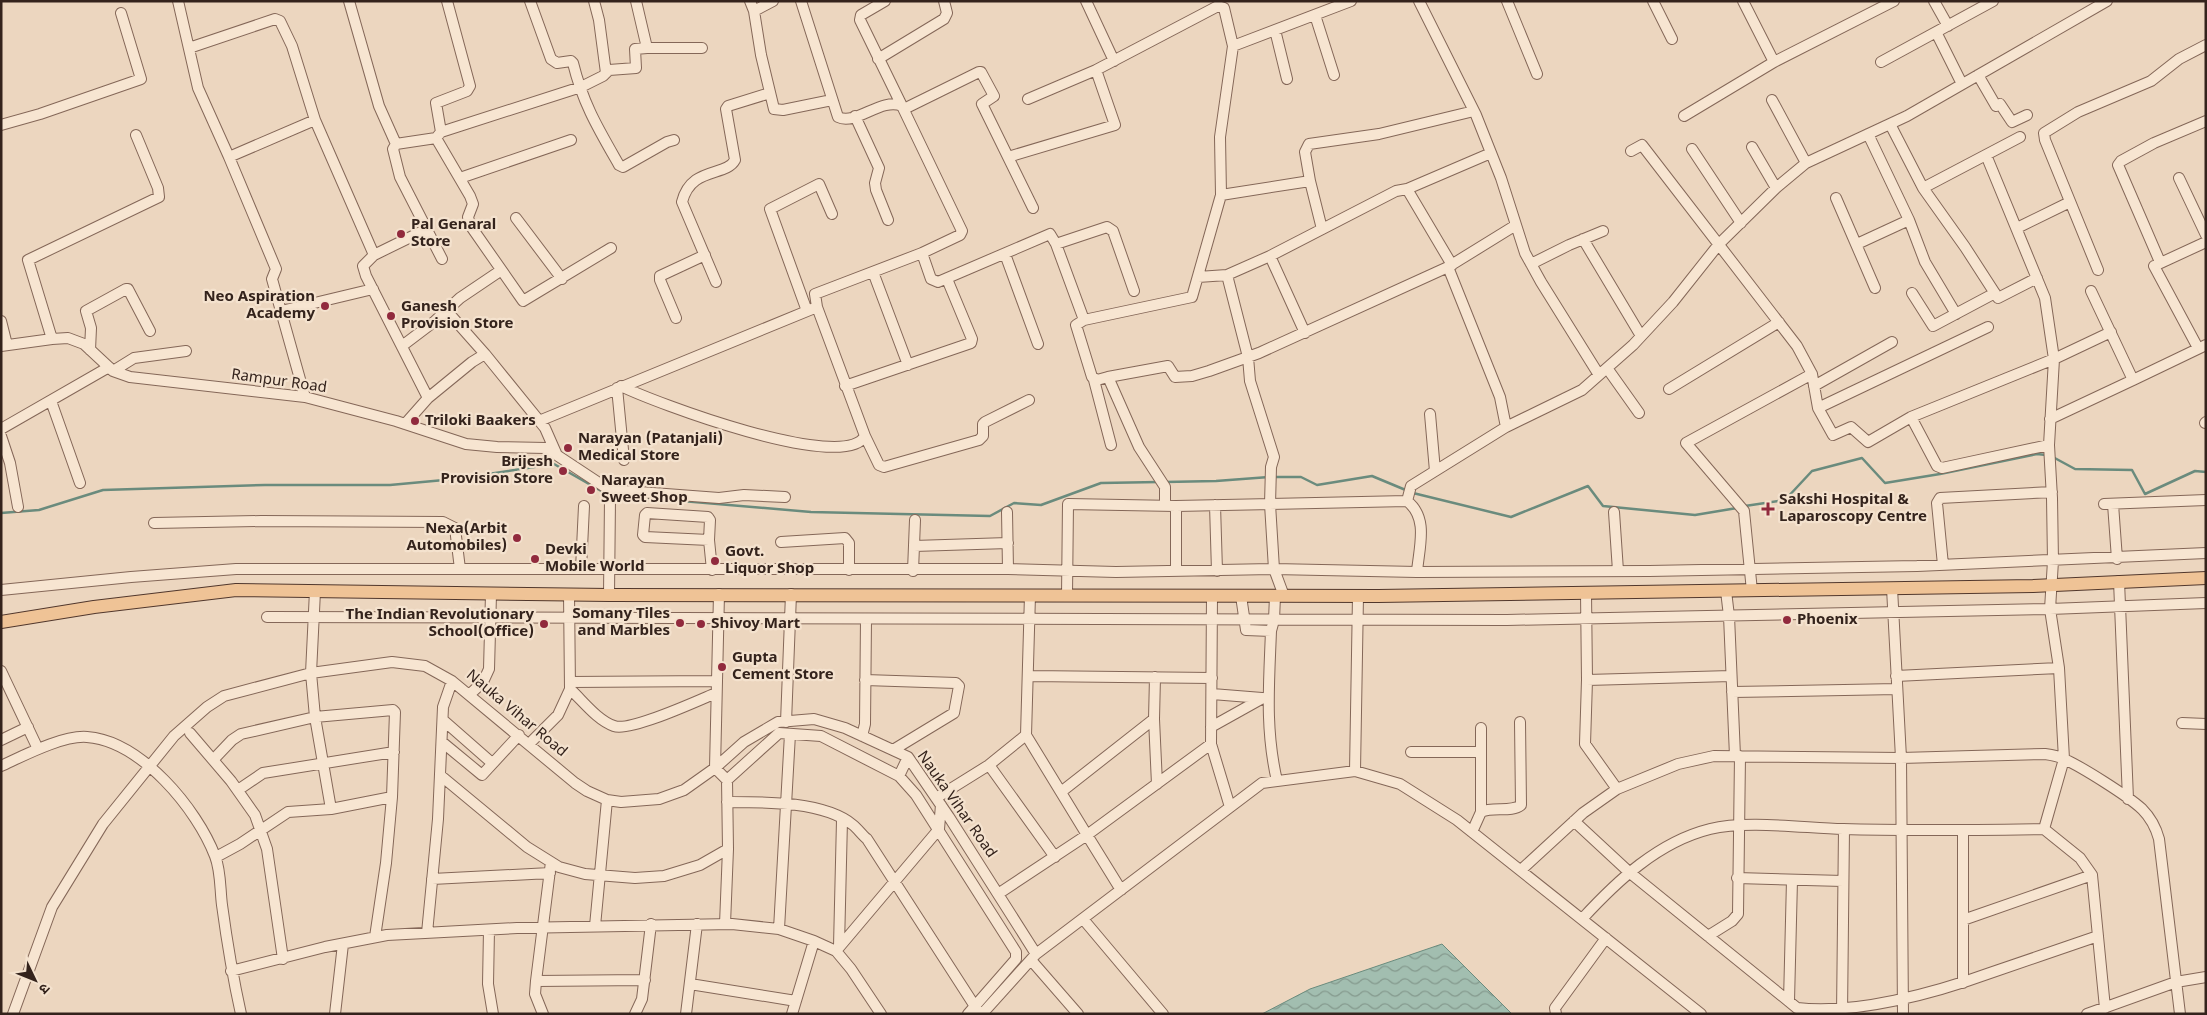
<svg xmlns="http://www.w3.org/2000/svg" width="2207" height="1015" viewBox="0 0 2207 1015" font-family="Georgia,'Noto Sans Devanagari',serif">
<defs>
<pattern id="water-waves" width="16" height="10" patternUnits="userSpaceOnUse" patternTransform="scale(1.25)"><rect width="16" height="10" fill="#a2beb0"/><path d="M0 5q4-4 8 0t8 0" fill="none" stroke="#859a8e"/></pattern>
</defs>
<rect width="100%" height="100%" fill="#ecd6bf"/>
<path fill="url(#water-waves)" stroke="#6a8b7d" d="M1442 944 1512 1014H1262L1310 989Z"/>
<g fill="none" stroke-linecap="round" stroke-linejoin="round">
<path stroke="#6a8b7d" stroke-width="2.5" d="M2051 456 2075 469 2132 470 2145 494 2195 471 2206 472
M1274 477H1301L1317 485 1372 476 1408 491
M1165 482 1216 481 1269 477
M1413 493 1511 517 1588 486 1603 506 1695 515 1737 508
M612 495 811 512 990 516 1014 503 1041 505 1101 483 1159 482
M1745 506 1785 500 1812 471 1862 458 1885 483 1940 474 2037 454 2046 455
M1 513 39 510 103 490 265 485H390L455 479 554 464 603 492"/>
<defs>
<path id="minor" d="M178 1 198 88 229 157 315 120 374 255 363 266 366 276 428 398 405 424
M349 1 379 106 396 144
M530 1 551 59 557 63 571 61 573 63C583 104 599 130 619 165L623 167 667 142 674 140
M594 1 599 20 606 73
M750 1 754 11 773 1
M885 1 861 15 860 20 902 106
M1086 1 1114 61
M1419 1 1476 115 1501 178 1525 253 1541 282 1599 375
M1507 1 1537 74
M1653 1 1672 39
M1743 1 1774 62 1894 1
M1934 1 1948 26
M754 11 761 55 774 109 783 110 832 100
M1315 15 1334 75
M1275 30 1287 79
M1936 32 1962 84
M189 48 275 19 280 21 292 46 315 120
M647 48H702
M878 59 944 19 947 13 944 1
M1881 62 1993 1
M1978 75 1996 106 2000 104 2012 122 2027 115
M1028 99 1096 70 1218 6 1224 8 1233 46
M1772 100 1806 163
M904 109 979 72H981L994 96 982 104 1033 208
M855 116 879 168 875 183 876 190 888 220
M1684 116 1774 62
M1890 124 1923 188
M1 125 40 114 141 79 121 13
M441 132 581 87 603 76 609 70 636 68 635 49 647 48 636 1
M1868 134 1909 220 1925 262 1956 314
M2020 137 1923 188 1965 247 1998 298 2037 278
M436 138 470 196 473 204 468 217 470 225 523 301 611 248
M1752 147 1776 188
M1692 149 1741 223
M1631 151 1642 145 1797 346 1812 374 1818 408 1833 435 1851 427 1868 442 1911 417 2054 359 2111 332
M1986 155 2045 298 2054 359 2049 445 2052 498 2053 561 2050 609 2059 668 2064 759 2044 829 2080 858 2092 875 2105 1008
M229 157 276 269 272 279 305 397
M1008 157 1115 125 1096 70
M460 178 571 140
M2179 178 2206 235
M1310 181 1322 229
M1407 189 1491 153
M1221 195 1310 181 1305 152 1309 144 1379 134 1474 111
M1836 198 1875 288
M516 218 562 279
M2017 228 2070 202
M1583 239 1641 336
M1056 244 1084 320 1076 325 1092 377 1097 380 1108 377 1139 447 1165 487V506
M1857 244 1909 220
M922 253 931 279 938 282 1050 234 1056 244 1107 227 1113 231 1134 291
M1005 254 1038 344
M374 255 425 230
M1270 256 1396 191 1407 189 1452 265
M442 259 400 177 393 149 396 144 436 138 441 132 436 103 467 91 470 86 447 1
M2160 262 2118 165 2121 161 2154 143 2206 121
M1531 264 1569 245 1603 231
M1448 267 1500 397 1506 427
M2098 270 2045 140 2044 133 2078 112 2151 81 2179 59 2206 45
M873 272 908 365
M1227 275 1248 357 1250 381 1274 457 1271 467 1270 504 1274 569 1284 596
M1198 277 1227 275 1270 256 1305 333
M716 282 682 202C691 166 726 177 735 160L726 109 728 106 770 93
M1912 293 1933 326 1995 293
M446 310 485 354 545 428 556 453
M281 311 373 289
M807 311 770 209 819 184 832 214
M676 318 660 280V276L705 255
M1084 320 1192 297 1221 195 1220 137 1233 46 1351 1
M1 321 7 345
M52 339 28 260 159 197 158 188 136 135
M1 346 52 339 68 338 84 344 113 371 130 377 305 397 396 421 466 444 497 447 546 448 605 487 610 499 609 595
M402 346 435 321 460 298 500 271
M2198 348 2154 266 2206 242
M90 350 91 328 86 311 126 289H128L150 331
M1607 368 1639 413
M113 371 134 358 186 351
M1108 377 1168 366 1175 377 1192 376 1209 371 1259 353 1448 267 1516 225
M1094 380 1111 445
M2133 380 2206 345
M621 386C653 402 844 474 865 436L817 307
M845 386 971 343 972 339 947 279
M1814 386 1892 342
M617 388 624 460
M1669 389 1779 322
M428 398 472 362 485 354
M51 401 80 483
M1818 408 1988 327
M1430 414 1435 471
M1911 417 1937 466 1942 468 2049 445
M2050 419 2133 380 2091 291
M539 421 817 307 815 294 922 253 960 235 962 231 902 106C881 97 856 126 838 117L801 1
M2205 423 2206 422
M1 429 109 367
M1 436 10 463 18 507
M865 436 879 465 884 467 979 440 983 436V424L985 422 1029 400
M605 487 626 491 719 498 744 495 785 497
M1407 501C1429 518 1419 547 1417 572
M2104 504 2206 500
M2113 504 2117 559
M1215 505 1217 571
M1176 506V571
M1007 512 1008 569
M1614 512 1618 571
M154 523 261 521 443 522 455 528 460 569
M709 540 645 537 643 535 645 515 647 513 708 517 710 520 709 540 712 570
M781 542 845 538 849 543V570
M914 546 1008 543
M1943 565 1937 503 1940 498 2052 492
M581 569 584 506
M913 571 915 520
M2119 581 2128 799
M1892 588 1901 758 1903 1014
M1 590 131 577 236 569H1008L1116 572 1274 569 1417 572 1649 571 1917 566 2206 553
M315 591 311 673 315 717 331 809
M1726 591 1729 616 1735 756
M1752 591 1744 511 1686 443 1812 374
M1586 593 1587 680 1585 744 1617 789
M719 594 715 768 727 780
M1030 595 1026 735 1087 835 1211 744
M1067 595 1068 504 1176 506 1407 501 1411 486 1506 427 1582 390 1633 345 1673 302 1719 244 1776 188 1806 163 1907 116 2107 1
M1212 595 1211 744 1230 807
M1241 596 1246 630 1271 631 1274 620 1275 596
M267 617 1507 620 2050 609 2206 603
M1271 631C1269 684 1265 729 1277 781
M1 671 38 749
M1029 676 1212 678
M1896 676 2059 668
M1155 677 1154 719 1157 784
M865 680 956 683 959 686 954 713 893 750
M1587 680 1731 676
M570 682 716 681
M570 689C583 701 597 720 614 726 630 732 697 701 716 693
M1732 692 1897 689
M1212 694 1262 698
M469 695 483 682 489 669 491 594
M443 720 492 763
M786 722 791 594
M2182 723 2206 724
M1211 727 1263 698
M1481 728V812
M190 733 231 781 255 815 267 849 283 959
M862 736 865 724 866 619
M1 740 28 727
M442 742 482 775 519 735
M529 744 558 715 570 689 569 594
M1411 752H1481
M213 760 232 740 241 734 315 717 393 710 395 712 392 797
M989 765 1055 857
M1 766C23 756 63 735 87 737 141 741 197 809 215 856 221 871 220 890 222 905 227 942 233 978 241 1014
M1355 771 1358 596
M440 775 527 847 559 867 585 874 635 878 664 876 700 865 728 849
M899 776 908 757
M238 790 263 773 394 752
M1061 792 1154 719
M936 798 989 765 1026 735
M727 802C763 802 824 801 853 825 858 829 862 835 867 839L978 1011
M1574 821 1629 872 1797 1008C1855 1015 1935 993 1990 973 2026 961 2062 948 2098 936
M1472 832 1481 812C1493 806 1511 813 1521 805L1520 722
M216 857 240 844 288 812 331 809 392 797 386 863 375 937
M1521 870 1583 813 1617 789 1678 764 1714 756 1901 758 2045 754C2052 755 2058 756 2064 759 2082 767 2128 796 2142 809 2150 817 2156 828 2159 839L2180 1014
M1737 878 1843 881
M432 879 550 873
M998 894 1087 835 1121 890
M1083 919 1163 1014
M1582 919C1617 881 1658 842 1710 829 1746 820 1804 828 1843 829 1909 831 1977 830 2044 829
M1963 920 2092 875
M725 924 728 849 727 780 779 733 821 736 899 776 916 795 1016 952V959L968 1014
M595 926 607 800
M779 929 790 734
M489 930 488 984 493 1014
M427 933 438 819 443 707 452 681
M1708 936 1732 921 1738 914 1740 756
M839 946 842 820
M836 951 939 829 941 805
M1031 960 1078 1014
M231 971 325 947 387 935 517 928 732 924 779 929 814 941 836 951 851 969 881 1014
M536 981 645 980
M1963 983V830
M690 984 796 1001
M1789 1001 1792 880
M13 1014 52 907 103 824 174 736 207 707 224 696 311 673 392 662 425 666 452 681 575 783 587 791 607 800 621 802 659 799 684 790 715 768 744 742 778 722 814 719 845 728 908 757 949 817 1036 954
M335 1014 343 944
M543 1014 535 994 536 981 551 862
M635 1014 642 999 651 924
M686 1014 697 924
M792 1014 814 941
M982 1014 1036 954 1262 783 1355 771 1400 784 1457 820 1701 1014
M1556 1014 1555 1008 1606 938
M1842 1014 1844 829
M2087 1014 2176 982 2206 977"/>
<path id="major" d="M1 622 94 607 236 590 609 595 1378 596 2033 586 2206 578"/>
</defs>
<use href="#minor" stroke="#846758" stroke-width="12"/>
<use href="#major" stroke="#51372c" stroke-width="14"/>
<use href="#minor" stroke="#f7e5d1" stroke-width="10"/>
<use href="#major" stroke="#efc396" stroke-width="12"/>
</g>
<g fill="#912a3d" stroke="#f4e2ce" stroke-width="2">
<circle cx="401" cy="234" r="5"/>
<circle cx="325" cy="306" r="5"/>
<circle cx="391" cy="316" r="5"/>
<circle cx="415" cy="421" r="5"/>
<circle cx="568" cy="448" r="5"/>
<circle cx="563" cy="471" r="5"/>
<circle cx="591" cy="490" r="5"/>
<path d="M1765.5 501.5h5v5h5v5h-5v5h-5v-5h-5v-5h5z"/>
<circle cx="517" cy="538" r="5"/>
<circle cx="535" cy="559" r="5"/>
<circle cx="715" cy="561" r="5"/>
<circle cx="1787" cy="620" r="5"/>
<circle cx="680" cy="623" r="5"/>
<circle cx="544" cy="624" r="5"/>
<circle cx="701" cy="624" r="5"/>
<circle cx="722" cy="667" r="5"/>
</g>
<g text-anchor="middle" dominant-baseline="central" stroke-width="4.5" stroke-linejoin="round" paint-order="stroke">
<g font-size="15" font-weight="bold" fill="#34231c" stroke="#f4e2ce" text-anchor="start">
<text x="411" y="225">Pal Genaral<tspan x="411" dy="17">Store</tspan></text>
<text x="315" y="297" text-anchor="end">Neo Aspiration<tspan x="315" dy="17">Academy</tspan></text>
<text x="401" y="307">Ganesh<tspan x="401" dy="17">Provision Store</tspan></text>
<text x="425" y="421">Triloki Baakers</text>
<text x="578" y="439">Narayan (Patanjali)<tspan x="578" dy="17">Medical Store</tspan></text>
<text x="553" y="462" text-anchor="end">Brijesh<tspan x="553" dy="17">Provision Store</tspan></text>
<text x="601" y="481">Narayan<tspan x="601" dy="17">Sweet Shop</tspan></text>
<text x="1779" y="500">Sakshi Hospital &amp;<tspan x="1779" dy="17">Laparoscopy Centre</tspan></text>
<text x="507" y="529" text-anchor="end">Nexa(Arbit<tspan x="507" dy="17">Automobiles)</tspan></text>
<text x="545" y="550">Devki<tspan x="545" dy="17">Mobile World</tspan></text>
<text x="725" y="552">Govt.<tspan x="725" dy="17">Liquor Shop</tspan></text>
<text x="670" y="614" text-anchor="end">Somany Tiles<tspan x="670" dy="17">and Marbles</tspan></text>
<text x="534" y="615" text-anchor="end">The Indian Revolutionary<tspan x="534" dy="17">School(Office)</tspan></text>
<text x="1797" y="620">Phoenix</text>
<text x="711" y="624">Shivoy Mart</text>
<text x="732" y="658">Gupta<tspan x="732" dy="17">Cement Store</tspan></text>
</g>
<g font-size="15" fill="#34231c" stroke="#f4e2ce">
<text transform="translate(279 382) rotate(8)">Rampur Road</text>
<text transform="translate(516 714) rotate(40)">Nauka Vihar Road</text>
<text transform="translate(956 805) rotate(55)">Nauka Vihar Road</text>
</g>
</g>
<rect width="2207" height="1015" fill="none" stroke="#34231c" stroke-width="5"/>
<g transform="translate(35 980) rotate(133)" stroke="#f4e2ce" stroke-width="4" paint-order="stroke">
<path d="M0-4L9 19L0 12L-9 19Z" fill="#34231c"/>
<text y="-8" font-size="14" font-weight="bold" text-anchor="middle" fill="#34231c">उ</text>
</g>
</svg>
